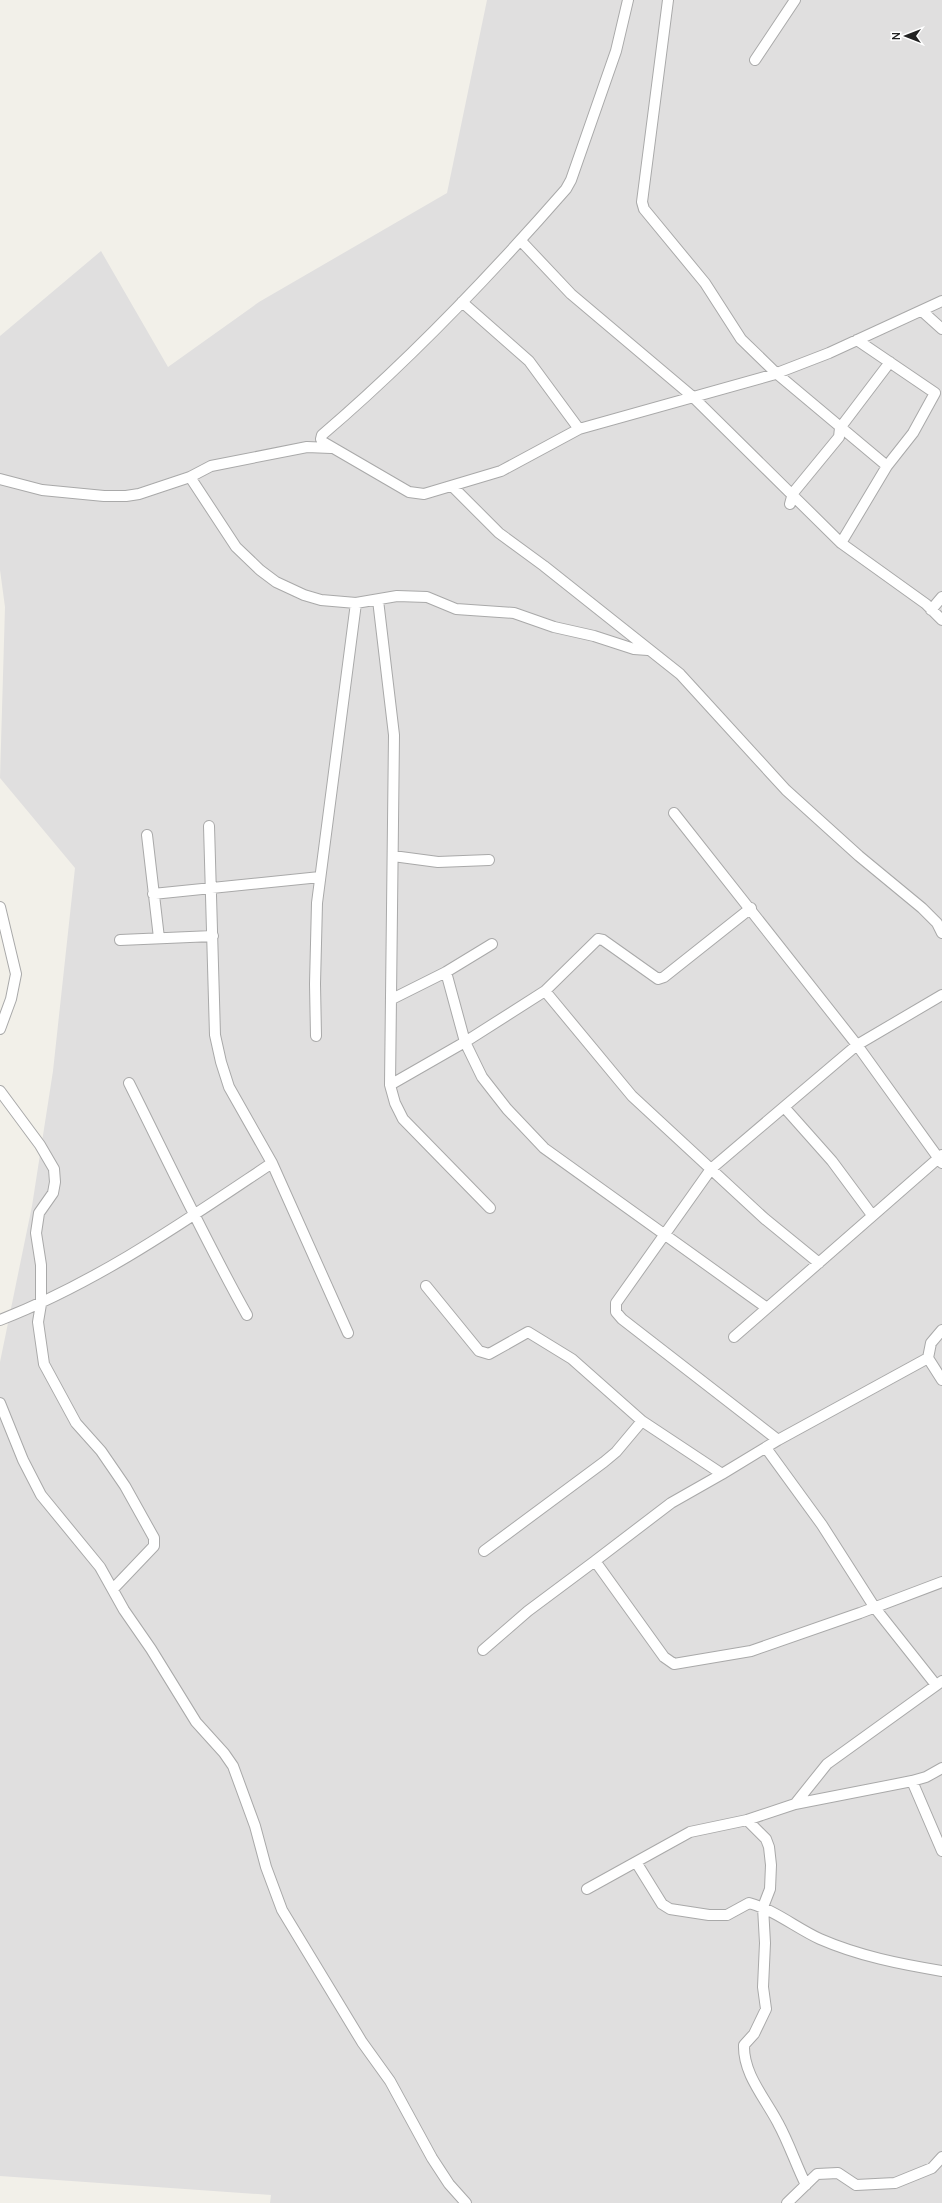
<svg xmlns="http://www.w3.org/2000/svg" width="942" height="2203" viewBox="0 0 942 2203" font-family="Manrope,sans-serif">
<rect width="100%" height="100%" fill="#f2f0e9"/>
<path fill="#e0dfdf" d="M487 0H942V2203H270L271 2195 0 2176V1362L32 1206 53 1071 75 868 0 778 5 607 0 570V336L101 251 168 367 259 302 447 193Z"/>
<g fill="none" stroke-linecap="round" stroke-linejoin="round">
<defs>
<path id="street" d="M628 0 616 51 571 180 566 189C490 276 410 360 322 435L321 439 323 442 409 492 424 494 501 471 579 429 772 375 829 353 942 301
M668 0 642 202 644 209 705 283 741 339 776 373 887 466
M755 60 795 0
M521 241 571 294 693 397 841 543 926 604 942 620
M462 302 529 361 579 429
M922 311 942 329
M190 477 236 547 260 570 276 582 304 595 321 600 356 603 397 596 427 597 456 609 514 613 554 627 594 636 634 649 648 650
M0 479 42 490 104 496H126L139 494 190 477 211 466 307 447 331 448
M452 486 499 533 544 566 680 674 786 790 859 856 922 908 937 923 942 933
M790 504 793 493 839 437 840 428 890 362
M841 543 887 466 913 433 935 393 857 340
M378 600 394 735 390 1085 395 1103 403 1119 490 1208
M931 610 942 597
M674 813 857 1045 942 1163
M209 826 215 1035 221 1062 229 1087 272 1163 348 1333
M147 835 159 938
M393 856 438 862 489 860
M153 894 320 877
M0 907 16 974 11 999 0 1029
M120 940 213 936
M446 972 465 1042 482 1077 507 1109 544 1148 767 1308
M545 991 632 1096 765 1219 819 1263
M392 999 446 972 492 944
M316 1036 315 984 317 903 356 603
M129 1083C168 1161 205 1240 247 1315
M390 1085 465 1042 545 991 598 939 603 940 658 979 664 977 751 908
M0 1091 40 1145 54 1169 55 1182 53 1193 39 1213 36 1233 41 1265V1304L38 1322 44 1364 76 1423 101 1451 125 1486 154 1538V1546L113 1589
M784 1107 832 1161 872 1215
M426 1286 479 1351 489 1354 528 1332 572 1359 642 1421
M0 1320C98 1282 185 1221 272 1163
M942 1330 931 1343 928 1358 942 1380
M734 1337 942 1155
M0 1403 23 1460 41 1495 100 1567 124 1610 151 1649 196 1722 224 1753 233 1766 255 1826 266 1867 282 1910 362 2042 390 2081 432 2158 449 2184 466 2203
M778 1440 622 1319 616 1312V1303L711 1169 857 1045 942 995
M766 1448 822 1525 875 1608 936 1685
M484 1551 604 1462 616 1452 642 1421 722 1474 778 1440 928 1358
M595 1561 671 1503 722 1474
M483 1650 528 1611 595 1561 664 1657 674 1664 751 1651 860 1613 942 1582
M912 1781 942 1851
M795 1804 912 1781 926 1777 942 1768
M747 1820 766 1839 769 1847 771 1865 770 1889 763 1907 765 1943 763 1987 766 2009 754 2034 744 2045C743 2074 765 2098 778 2123 789 2143 796 2165 806 2185
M636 1862 662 1904 670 1909 709 1915H727L749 1903C775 1910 796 1928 820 1939 859 1956 900 1964 942 1971
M587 1889 690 1832 747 1820 795 1804 827 1764 942 1681
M787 2203 817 2174 838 2173 856 2185 895 2183 932 2168 942 2157"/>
</defs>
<use href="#street" stroke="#a9a9a9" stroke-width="12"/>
<use href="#street" stroke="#fff" stroke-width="10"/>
</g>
<g transform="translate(906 36) rotate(270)" stroke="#ffffff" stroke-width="3" paint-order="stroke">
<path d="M0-3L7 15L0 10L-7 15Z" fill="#222222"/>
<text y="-6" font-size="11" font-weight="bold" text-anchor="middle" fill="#222222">N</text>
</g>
</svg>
